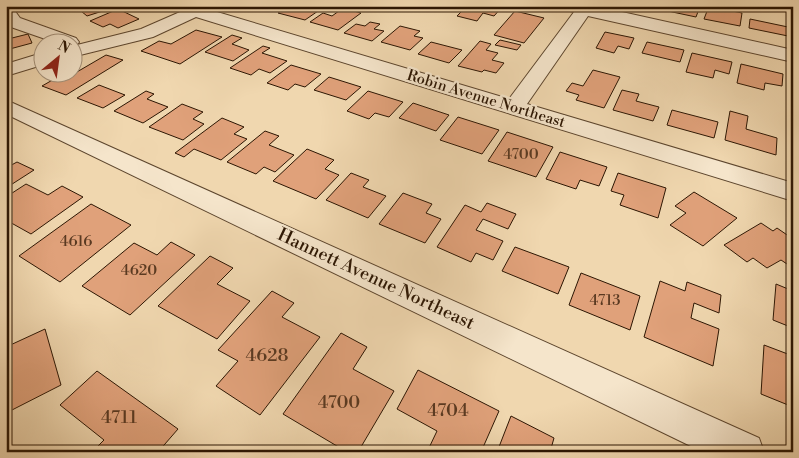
<svg xmlns="http://www.w3.org/2000/svg" width="799" height="458" viewBox="0 0 799 458" font-family="'Libre Bodoni',serif">
<rect width="100%" height="100%" fill="#f0d7af"/>
<filter id="stains"><feTurbulence type="fractalNoise" baseFrequency=".004" numOctaves="4"/><feColorMatrix values="0 0 0 0 .2 0 0 0 0 .09 0 0 0 0 .02 0 0 0 .5 -.17"/></filter>
<radialGradient id="worn" r=".72"><stop offset=".6" stop-color="#630" stop-opacity="0"/><stop offset="1" stop-color="#630" stop-opacity=".3"/></radialGradient>
<path fill="#e0a17a" stroke="#2c1603" d="M75 6H106L109 9 87 16Z
M251 6H278L270 11Z
M288 6H300L318 11 305 20 278 13Z
M467 6H497L502 7 494 16 483 13 477 21 457 16Z
M665 6H687L699 9 696 17 663 10Z
M709 6 742 13 740 26 704 19Z
M343 8 361 13 338 30 310 22 323 13 332 16Z
M118 9 139 19 118 28 110 24 103 27 90 21Z
M515 11 544 18 524 43 494 35Z
M750 19 788 27V36L749 28Z
M370 22 380 24 374 29 384 31 372 41 344 33 356 24 365 26Z
M400 26 420 31 414 36 423 38 410 50 381 42Z
M196 30 222 37 180 64 141 51 159 41 171 44Z
M9 32 12 38 28 34 32 43 6 50V33Z
M605 32 634 38 629 49 618 46 614 53 596 48Z
M232 35 242 38 232 44 249 50 233 61 205 52Z
M500 40 521 45 517 50 495 45Z
M480 41 491 44 486 50 498 53 492 60 504 63 496 73 484 70 482 72 458 66Z
M431 42 462 50 449 63 418 54Z
M647 42 684 50 680 62 642 53Z
M263 46 270 48 262 53 287 61 270 73 259 69 251 75 230 68Z
M692 53 732 62 729 74 715 70 713 78 686 72Z
M106 55 123 60 66 95 42 86 63 74 70 76Z
M741 64 783 74 782 86 765 83 764 90 737 83Z
M291 65 321 74 305 87 295 84 288 90 267 83Z
M593 70 620 77 604 108 576 100 579 95 566 91 572 83 583 86Z
M329 77 361 87 346 100 314 90Z
M99 85 125 95 103 108 77 98Z
M622 90 639 94 636 101 659 107 653 121 613 110Z
M146 91 154 94 147 99 168 107 143 123 114 111Z
M368 91 403 102 389 117 375 113 369 119 347 111Z
M413 103 449 115 436 131 399 118Z
M182 104 203 112 193 119 204 124 183 140 149 127Z
M672 110 718 122 714 138 667 125Z
M730 111 748 116 746 129 777 138 776 155 725 140Z
M458 117 499 130 482 154 440 140Z
M222 118 244 127 234 134 247 139 221 160 194 149 184 157 175 153Z
M265 131 279 136 269 145 294 155 275 172 264 167 256 174 227 162Z
M507 132 553 147 536 177 488 161Z
M307 149 334 160 325 169 339 175 316 199 273 181Z
M560 152 607 167 599 186 580 180 576 189 546 179Z
M17 162 34 170 6 188V168Z
M351 173 369 180 363 187 386 196 368 218 326 200Z
M618 173 666 188 658 218 620 205 624 195 611 191Z
M26 184 48 195 62 186 83 197 31 234 6 220V197Z
M694 192 737 218 703 246 670 225 686 213 675 206Z
M403 193 432 204 426 213 441 219 425 243 379 224Z
M487 203 516 214 508 229 483 219 476 230 503 241 493 260 476 253 471 262 437 247 465 205 481 212Z
M91 204 131 225 60 282 19 256Z
M761 223 773 231 777 228 793 239V268L781 260 767 268 753 258 747 262 724 245Z
M171 242 195 255 130 315 82 286 134 243 157 255Z
M515 247 569 267 558 294 502 271Z
M210 256 233 268 217 284 250 301 217 339 158 306Z
M581 273 640 296 630 330 569 305Z
M660 281 685 291 687 282 721 295 719 313 694 303 691 318 719 329 713 366 644 337Z
M776 284 793 291V328L773 320Z
M272 291 294 303 282 317 320 337 260 415 216 386 238 361 218 350Z
M45 329 61 385 10 411 6 393V347Z
M341 333 367 347 353 369 394 391 358 452H347L283 414Z
M764 345 793 356V353V407L761 394Z
M418 370 499 411 481 452H427L437 431 397 409Z
M97 371 178 429 158 452H92L104 440 60 405Z
M511 416 554 438 550 452H497Z"/>
<g fill="none" stroke-linecap="round" stroke-linejoin="round">
<defs>
<path id="minor" d="M6 6 12 7 20 18 76 38 79 42 77 45 141 29 180 12 173 9 171 6H197L509 99 574 12 561 9 559 6H595L793 50V62L588 16 527 104 793 183V201L196 17 153 37 72 57V42H54L8 26Z
M42 53V65L6 76V64Z
M6 100 759 438 764 452H703L6 114Z"/>
</defs>
<use href="#minor" stroke="#5d462e" stroke-width="2"/>
<use href="#minor" fill="#f5e5cb" fill-rule="evenodd"/>
</g>
<g text-anchor="middle" dominant-baseline="central" stroke-width="4.5" stroke-linejoin="round" paint-order="stroke">
<g font-size="15" fill="#2c1603" stroke="#f5e5cb">
<text transform="translate(486 99) rotate(17)">Robin Avenue Northeast</text>
</g>
<g font-size="15" fill="#593921">
<text x="521" y="154">4700</text>
<text x="76" y="241">4616</text>
<text x="139" y="270">4620</text>
<text x="605" y="300">4713</text>
</g>
<g font-size="18" fill="#2c1603" stroke="#f5e5cb">
<text transform="translate(376 279) rotate(25)">Hannett Avenue Northeast</text>
</g>
<g font-size="18" fill="#593921">
<text x="267" y="355">4628</text>
<text x="339" y="402">4700</text>
<text x="448" y="410">4704</text>
<text x="119" y="417">4711</text>
</g>
</g>
<rect width="799" height="458" fill="none" stroke="#f0d7af" stroke-width="25"/>
<rect x="8" y="8" width="784" height="443" fill="none" stroke="#2c1603" stroke-width="2.5"/>
<rect x="12" y="12" width="774" height="433" fill="none" stroke="#2c1603"/>
<g transform="translate(58 58) rotate(29)"><circle r="24" fill="#f5e5cb" stroke="#a5927b"/>
<path d="M0-4L9 19L0 12L-9 19Z" fill="#8f2418"/>
<text y="-8" font-size="14" font-weight="bold" text-anchor="middle" fill="#2c1603">N</text>
</g>
<rect width="100%" height="100%" filter="url(#stains)"/>
<rect width="100%" height="100%" fill="url(#worn)"/>
</svg>
